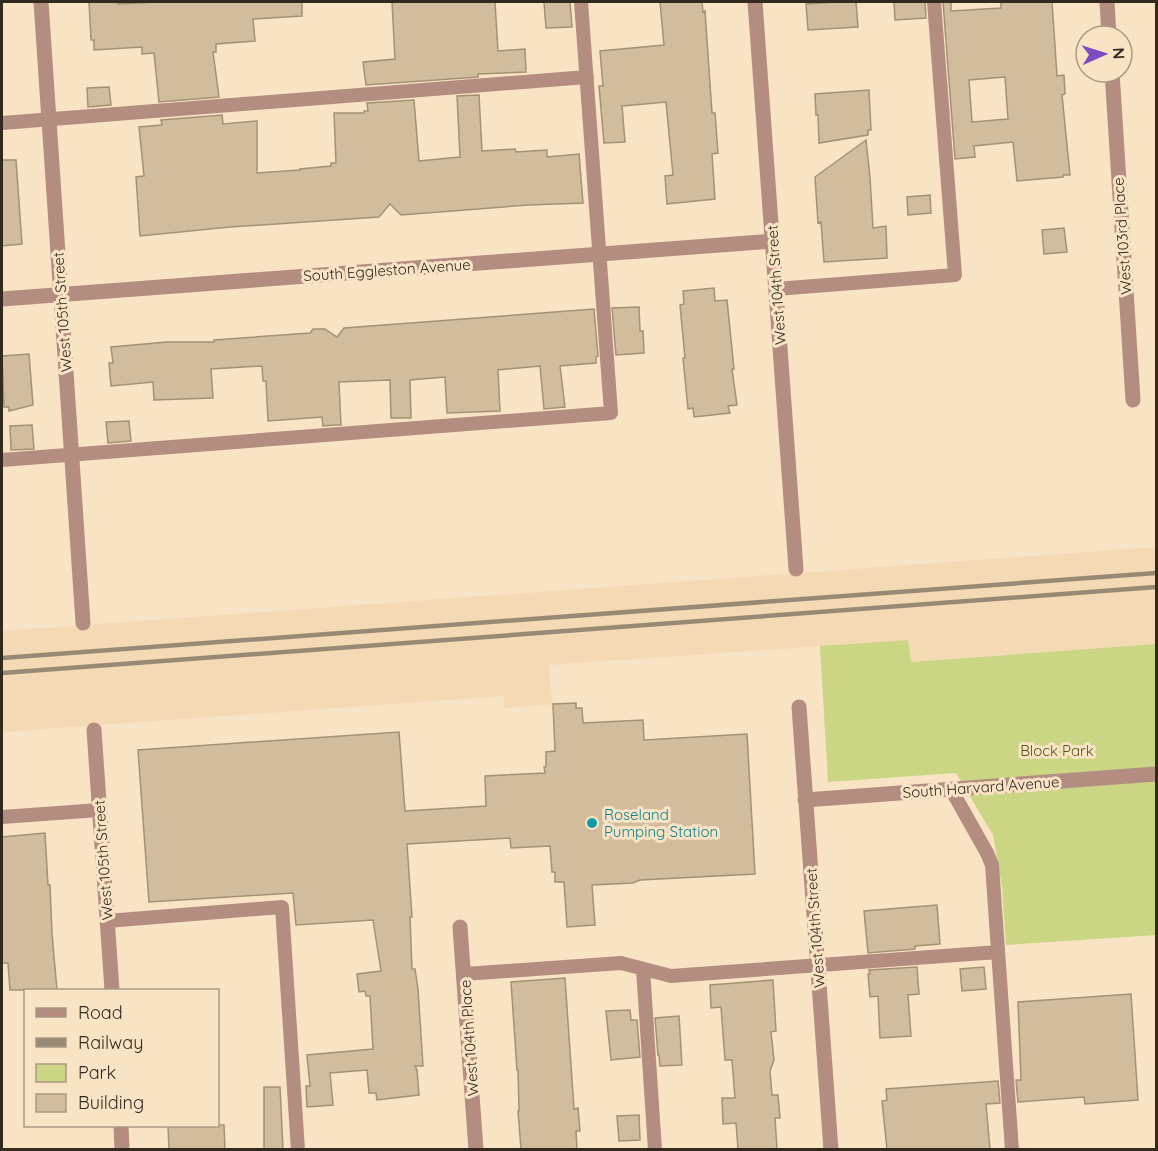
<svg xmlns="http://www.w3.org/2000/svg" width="1158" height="1151" viewBox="0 0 1158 1151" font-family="Quicksand,sans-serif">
<rect width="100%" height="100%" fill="#f9e3c5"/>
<path fill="#f3d9b4" d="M1156 547V644L910 662 908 640 548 665 553 704 504 708V696L2 732V631Z"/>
<path fill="#cad684" d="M908 640 911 662 1156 644V935L1006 945 1002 887 993 835 956 773 828 782 820 646Z"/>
<path fill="#d1bc9e" stroke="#a49073" stroke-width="1.5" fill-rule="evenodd" d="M89 2H118V4L159 2H302V16L253 19 255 41 216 44V52H213L219 97 159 102 154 53 142 54V47L94 50V40H91Z
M392 2H495L498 51 525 49 526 72 478 74V77L366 85 363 62 395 59Z
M544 2H570L572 27 546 28Z
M660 2H702L703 12 705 11 712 113H715L718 153 712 154 715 199 667 204 665 176 673 175 666 102 622 106 625 142 604 143 599 86H603L600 51 664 45Z
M836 2H856L858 27 808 30 806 4Z
M894 2H925L926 18 895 20Z
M943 2H951V11L1001 8V2H1052L1057 76 1064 75 1065 94 1062 95 1070 175H1063V177L1017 181 1013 142 974 146 975 157 955 159ZM1005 77 1008 119 972 122 969 80Z
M109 87 111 105 88 107 87 88Z
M869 90 871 130H868V135L819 143 818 115H816L815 94Z
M479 95 482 151 515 149 516 152 547 150V157L579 154 583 203 528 205 401 215 390 204 379 217 230 227 140 236 136 177 144 176 139 127 162 125 161 120 222 115 223 124 257 121V173L300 170V169L331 166V163H336L334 113H364V111H368L367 103 414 100 419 161 460 157 457 96Z
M866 140 870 178 873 228 886 226 887 258 824 262 821 222 818 223 815 177Z
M2 160H16L22 244 2 246Z
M930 195 931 213 908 215 907 197Z
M1064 228 1067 252 1044 254 1042 230Z
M714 288 715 301 727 300 734 369H732L737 405 728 406 730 413 694 417 693 408 688 409 683 358H685L680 305 684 304 683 291Z
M639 307 640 331H643L644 353 616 355 612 308Z
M594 309 598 356 596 357V363L560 366 565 407 544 409 540 366 498 370 500 411 447 413 445 377 410 380 411 418H391L390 380 339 382 341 425H336L323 426 322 417 268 421 266 381H263L262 366 211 369 213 398 154 400 153 382 111 386 109 363H113L111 347 167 342H214V340L310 333 313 329H325L337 337 344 328Z
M29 354 33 405 9 411V407H4L2 356Z
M129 421 131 441 108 443 106 422Z
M32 425 34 449 11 450 10 426Z
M576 703V708H582L583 723 643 720 644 740 747 734 755 874 640 880 633 883 592 885 595 925 567 927 564 882H555V872H552L550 846 511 848 510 838 407 844 412 917H410L412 969H415L418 989 423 1066H415L417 1070 419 1095 377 1100 376 1093H369L367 1070 330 1073 333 1105 307 1107 306 1086H310L307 1055 373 1049 370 996H366L365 991 359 992 357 974 381 971 373 920 296 925 293 893 149 902 138 750 399 732 405 811 486 806 485 776 545 773 544 767H546V752L555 751 553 704Z
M45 833 48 885H50L52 934 57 990H10L8 963H2V837Z
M937 905 940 944 915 946V949L868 953 864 911Z
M917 967 919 994 908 995 911 1036 880 1038 878 996 870 997 868 974H870L869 970Z
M984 967 986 989 962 991 960 969Z
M565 978 574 1109 578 1108 580 1131H576L577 1149H521L518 1111H519L518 1070H517L511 982Z
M773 980 776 1031 771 1032 774 1060 770 1071 772 1095H778L780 1118H775L777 1149H738L736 1123 723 1124 722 1098H735L732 1060H725L721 1007 711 1008 710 985Z
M1131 994 1138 1100 1085 1104 1084 1097 1018 1102 1016 1080H1021L1018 1002Z
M630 1010 631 1020H637L640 1057 611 1060 606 1011Z
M679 1016 682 1065 660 1066 659 1055H658L655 1018Z
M998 1081 1000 1103 986 1104 990 1149H887L882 1101 887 1100 886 1089Z
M264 1087H280L283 1149H264Z
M639 1115 640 1140 619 1141 617 1116Z
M168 1125H224L225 1149H169Z"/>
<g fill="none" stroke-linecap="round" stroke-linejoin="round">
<path stroke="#b38e80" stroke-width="14" d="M2 123 587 77
M776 289 955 275 934 2
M2 460 611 413 581 2
M951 789 987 853 992 865 1012 1150
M2 817 99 810
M107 921 282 907 298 1150
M643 969 655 1150
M464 974 621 963 671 976 998 952"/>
<path stroke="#b38e80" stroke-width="15" d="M41 2 83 623
M755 2 796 569
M1107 2 1109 36
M1112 72 1133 400
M2 299 773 241
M799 707 831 1150
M94 730 112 990
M805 800 1156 774
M460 927 476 1150
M121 1126 122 1150"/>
<path stroke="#988974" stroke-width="4.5" d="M2 658 1156 573
M2 673 1156 587"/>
</g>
<circle fill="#0f9aa8" stroke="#f9e3c5" stroke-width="2" cx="592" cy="823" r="6"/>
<g text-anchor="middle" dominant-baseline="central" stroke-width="6" stroke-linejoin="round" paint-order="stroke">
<g font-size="15" fill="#322a1e" stroke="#f9e3c5">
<text transform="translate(1122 236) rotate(-94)">West 103rd Place</text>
<text transform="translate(387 270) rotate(-4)">South Eggleston Avenue</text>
<text transform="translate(776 285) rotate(-94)">West 104th Street</text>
<text transform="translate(62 312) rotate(-94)">West 105th Street</text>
<text transform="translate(981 787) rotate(-4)">South Harvard Avenue</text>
<text transform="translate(103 860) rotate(-94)">West 105th Street</text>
<text transform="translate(815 928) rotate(-94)">West 104th Street</text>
<text transform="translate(469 1038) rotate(-94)">West 104th Place</text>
</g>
<g font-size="15" fill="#515819" stroke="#f9e3c5">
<text x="1057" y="750">Block Park</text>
</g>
<g font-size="15" fill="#0d838f" stroke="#f9e3c5" text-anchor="start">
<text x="604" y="814">Roseland<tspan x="604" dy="17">Pumping Station</tspan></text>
</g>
</g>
<rect width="1158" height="1151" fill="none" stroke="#322a1e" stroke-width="6"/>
<rect x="24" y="989" width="195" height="138" fill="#f9e3c5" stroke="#a99982" stroke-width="1.5"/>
<rect x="36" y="1008" width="30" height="9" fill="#b38e80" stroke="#a99982" stroke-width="1.5"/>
<text x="78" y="1019" font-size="18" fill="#322a1e">Road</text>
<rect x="36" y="1038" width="30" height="9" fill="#988974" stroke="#a99982" stroke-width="1.5"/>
<text x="78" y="1049" font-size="18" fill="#322a1e">Railway</text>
<rect x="36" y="1064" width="30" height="18" fill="#cad684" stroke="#a99982" stroke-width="1.5"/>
<text x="78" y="1079" font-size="18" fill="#322a1e">Park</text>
<rect x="36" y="1094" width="30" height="18" fill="#d1bc9e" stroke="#a99982" stroke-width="1.5"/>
<text x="78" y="1109" font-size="18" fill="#322a1e">Building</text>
<g transform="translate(1104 54) rotate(87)"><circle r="28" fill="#f9e3c5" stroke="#a99982" stroke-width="1.5"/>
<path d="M0-4.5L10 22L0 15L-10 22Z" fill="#7e4bc3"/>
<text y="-9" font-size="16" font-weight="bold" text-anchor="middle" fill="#322a1e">N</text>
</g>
</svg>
